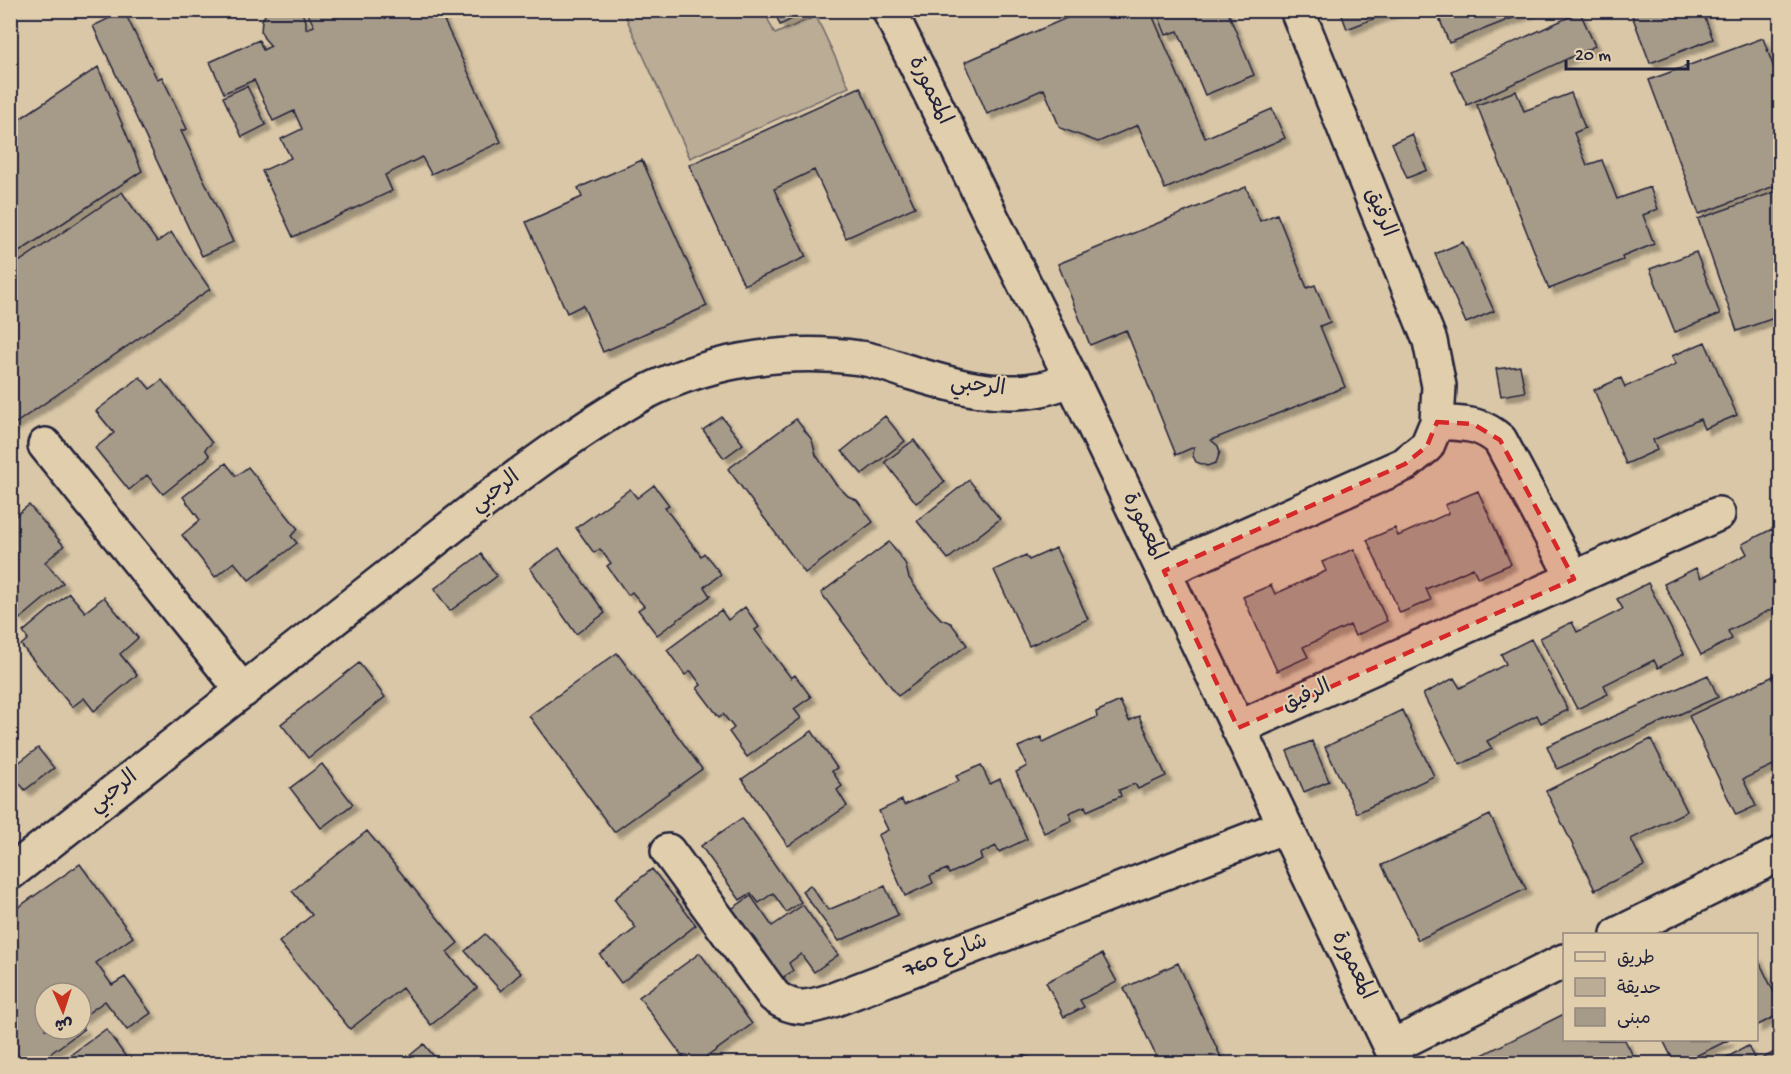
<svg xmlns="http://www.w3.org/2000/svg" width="1791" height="1074" viewBox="0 0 1791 1074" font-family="'Gochi Hand','Playpen Sans Arabic',sans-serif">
<defs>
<filter id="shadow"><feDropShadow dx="5.5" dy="5.5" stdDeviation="1.5" flood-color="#0004"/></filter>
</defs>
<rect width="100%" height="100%" fill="#d9c7a7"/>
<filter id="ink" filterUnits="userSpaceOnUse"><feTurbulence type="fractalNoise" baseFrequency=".0167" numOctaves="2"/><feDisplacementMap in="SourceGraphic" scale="12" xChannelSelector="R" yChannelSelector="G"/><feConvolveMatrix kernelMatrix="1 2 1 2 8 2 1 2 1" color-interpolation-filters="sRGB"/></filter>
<g filter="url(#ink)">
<path fill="#bbac96" stroke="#6e6768" stroke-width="1.5" d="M625 11H764L775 34 816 16 849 87 690 158 623 11Z"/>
<path fill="#a69a89" stroke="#22223b" stroke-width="1.5" filter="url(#shadow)" d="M268 10H300L306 21V29L314 26 306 10H418L420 16 432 10H439L501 142 431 174 422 157 385 175 392 191 293 237 262 171 291 158 281 139 302 129 294 111 273 121 254 80 224 93 210 62 259 40 263 50 271 46 264 38 261 32 262 20Z
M774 10H810L780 25Z
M1085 10H1150L1205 138 1272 109 1285 138 1165 189 1138 125 1098 142 1060 128 1044 89 987 114 965 62Z
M1156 10H1227L1254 75 1205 95 1178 31 1166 35Z
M1340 10H1396L1347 29Z
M1436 10H1533L1449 43Z
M1630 10H1710L1703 13 1713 39 1650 63Z
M124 11 157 79 162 77 187 129 181 131 233 242 202 256 93 26Z
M1580 12 1595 46 1467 105 1451 71Z
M1763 38 1780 85V184L1699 214 1649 80Z
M98 67 142 171 10 258V114L18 120Z
M247 86 266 125 242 137 223 97Z
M860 87 915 207 846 238 814 170 774 189 806 257 744 285 689 165Z
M1516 91 1524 111 1571 93 1585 128 1574 133 1587 165 1602 160 1617 199 1650 187 1658 209 1643 215 1654 244 1622 257 1623 260 1549 289 1477 105Z
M1412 134 1427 170 1407 178 1392 143Z
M642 160 707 306 603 352 583 305 567 313 526 222 582 197 578 188Z
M1246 187 1260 221 1277 214 1307 288 1315 285 1330 322 1320 326 1345 387 1211 440 1218 446 1220 452 1216 463 1207 466 1196 462 1193 456 1194 447 1176 455 1126 330 1090 345 1058 264Z
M1780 190V316L1737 331 1698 219Z
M122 192 157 242 171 232 210 289 10 427V268Z
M1463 242 1494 311 1466 323 1435 254Z
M1696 252 1720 314 1675 332 1650 269Z
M1705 342 1737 415 1704 429 1700 419 1653 440 1657 450 1626 464 1594 390 1621 378 1625 387 1676 364 1672 356Z
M1520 366 1525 392 1501 396 1496 369Z
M140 377 150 389 162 380 212 443 205 449 210 456 163 494 147 475 129 490 95 448 114 433 96 411Z
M885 416 905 441 862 474 842 451Z
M722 417 743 444 724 458 703 430Z
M796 419 812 440 816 455 834 482 848 496 857 500 873 522 805 573 728 469Z
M914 440 945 482 916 503 885 462Z
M226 463 236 476 248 467 298 529 291 536 297 543 249 580 234 562 215 577 182 535 200 520 183 497Z
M969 480 1000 519 948 559 917 521Z
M654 485 669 505 665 508 701 556 704 553 721 574 704 587 710 596 657 635 638 610 644 606 632 592 628 595 607 566 611 563 600 549 594 553 576 528 630 489 637 498Z
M1478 491 1511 564 1478 578 1473 568 1426 589 1431 600 1400 613 1367 540 1395 528 1398 536 1449 513 1445 505Z
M29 505 64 546 45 562 63 583 20 619 10 607V520Z
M1772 529 1780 546V611L1778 606 1728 631 1732 639 1701 655 1664 584 1696 568 1701 578 1747 554 1742 544Z
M889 542 905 563 909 578 928 605 941 619 951 623 967 645 898 696 821 593Z
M559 548 605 613 576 634 530 568Z
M1056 548 1088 619 1029 646 994 570 1026 555 1029 560Z
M1354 549 1387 621 1355 636 1350 625 1303 647 1308 657 1277 671 1243 597 1271 585 1275 594 1326 571 1322 562Z
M481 554 497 576 450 611 434 589Z
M1648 583 1684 654 1658 668 1654 660 1604 685 1608 694 1577 709 1540 638 1572 622 1577 632 1623 609 1617 599Z
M69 593 85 612 104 597 138 638 120 654 137 675 94 711 84 698 72 707 21 645 28 639 23 632Z
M745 607 759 627 755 630 791 678 795 675 811 697 794 709 801 718 747 757 729 732 734 728 723 714 719 717 697 688 701 685 691 671 685 675 667 650 721 610 728 620Z
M1531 639 1568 710 1541 723 1537 715 1487 741 1492 749 1460 765 1423 694 1454 678 1460 688 1506 664 1501 654Z
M617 653 702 769 614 832 529 716Z
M359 663 385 697 308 758 281 724Z
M1780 673V762L1743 779 1756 806 1736 815 1689 716Z
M1708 675 1718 697 1557 769 1547 746Z
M1120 701 1129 721 1139 716 1166 776 1138 789 1135 784 1119 790 1121 796 1087 811 1085 806 1069 813 1072 820 1044 833 1016 772 1027 766 1018 747 1041 737 1043 742 1097 717 1096 712Z
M1402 710 1434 776 1357 813 1325 747Z
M812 731 837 768 832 771 842 786 837 790 847 806 788 846 742 779Z
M1651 739 1687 811 1631 839 1644 866 1595 890 1546 791Z
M1312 741 1329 781 1304 792 1287 751Z
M38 748 54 768 25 790 10 772V769Z
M322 764 353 804 321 828 290 788Z
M981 765 990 784 1000 779 1027 839 999 852 996 846 980 854 982 859 949 874 947 869 930 876 933 883 905 896 878 835 888 830 879 811 902 800 904 805 959 781 956 776Z
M1490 815 1526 889 1418 940 1382 865Z
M742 818 801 902 786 912 773 893 759 903 751 893 740 900 701 846Z
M367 831 458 943 447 952 477 988 431 1025 402 988 350 1029 279 942 312 915 292 891Z
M80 864 133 937 96 963 112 985 125 977 151 1013 127 1030 105 1001 81 1018V993H45V1029H81V1026L84 1029 36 1064H23L20 1059 10 1064V913Z
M652 869 696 925 621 983 600 955 636 928 614 899Z
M810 885 828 910 885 886 898 915 839 941 802 891Z
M751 896 772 926 803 905 838 955 814 972 801 954 789 963 793 971 776 982 727 912Z
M485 934 521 973 501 991 465 951Z
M700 953 752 1024 697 1064H688L639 997Z
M1102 954 1117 982 1080 1000 1084 1007 1064 1017 1046 982Z
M1756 955 1780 1005V1014L1756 1026Z
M1178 963 1224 1064H1146L1157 1058 1124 988Z
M1564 1014V1040H1625L1637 1064H1486L1482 1055Z
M106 1029 131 1064H58Z
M1663 1040H1729L1679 1064H1675Z
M424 1044 440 1064H399Z
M1748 1046 1756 1062 1780 1049V1064H1714Z
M1022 1055 1048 1064H1019Z"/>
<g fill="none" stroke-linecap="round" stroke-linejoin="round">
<defs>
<path id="minor" d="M889 10 1072 380 1399 1064
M1437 422C1464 424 1479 422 1500 440L1574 579
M45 445 243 691
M1164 571 1405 464 1427 446 1437 422 1439 386 1430 341 1297 10
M1238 728 1718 514
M668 851 774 996C795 1012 809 1008 833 1000L1285 826
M10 873 474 509C524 471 576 432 631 400 699 362 782 347 860 358 877 360 895 368 912 373 955 386 995 398 1041 389 1051 387 1062 383 1072 380
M1618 934 1780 854
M1391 1047 1564 961"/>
</defs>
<use href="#minor" stroke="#22223b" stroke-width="38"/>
<use href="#minor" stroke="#e1ceac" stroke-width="33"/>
</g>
</g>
<path fill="#d62828" fill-opacity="0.2" stroke="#d62828" stroke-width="4.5" stroke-dasharray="12 8" stroke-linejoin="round" d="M1437 422 1473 424 1500 440 1574 579 1238 728 1164 571 1405 464 1427 446Z"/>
<g text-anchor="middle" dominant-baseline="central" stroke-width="4.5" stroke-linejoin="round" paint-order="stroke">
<g font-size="22" fill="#22223b" stroke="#e1ceac">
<text transform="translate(929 91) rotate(64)">المعمورة</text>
<text transform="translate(1379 213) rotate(68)">الرفيق</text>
<text transform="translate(978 387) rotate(7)">الرحبي</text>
<text transform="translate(496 492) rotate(-37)">الرحبي</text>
<text transform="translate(1143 527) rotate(64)">المعمورة</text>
<text transform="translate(1307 697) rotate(-24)">الرفيق</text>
<text transform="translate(114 792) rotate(-38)">الرحبي</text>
<text transform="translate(946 957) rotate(-21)">شارع 760</text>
<text transform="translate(1352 966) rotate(64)">المعمورة</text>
</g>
</g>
<rect width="1791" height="1074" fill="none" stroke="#e1ceac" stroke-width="36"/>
<rect x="18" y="18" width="1755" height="1038" fill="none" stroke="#22223b" stroke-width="2" filter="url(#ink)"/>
<rect x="1563" y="933" width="195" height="108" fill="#e1ceac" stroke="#95897f" stroke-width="1.5"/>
<rect x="1575" y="952" width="30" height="9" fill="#e1ceac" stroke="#95897f" stroke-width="1.5"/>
<text x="1617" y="963" font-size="18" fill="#22223b">طريق</text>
<rect x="1575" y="978" width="30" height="18" fill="#bbac96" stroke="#95897f" stroke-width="1.5"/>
<text x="1617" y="993" font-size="18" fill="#22223b">حديقة</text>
<rect x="1575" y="1008" width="30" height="18" fill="#a69a89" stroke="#95897f" stroke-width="1.5"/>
<text x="1617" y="1023" font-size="18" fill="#22223b">مبنى</text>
<g transform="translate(63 1011) rotate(177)"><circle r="28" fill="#e1ceac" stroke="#95897f" stroke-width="1.5"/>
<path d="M0-4.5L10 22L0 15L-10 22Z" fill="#c8321e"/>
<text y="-9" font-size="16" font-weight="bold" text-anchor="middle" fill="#22223b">ش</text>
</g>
<path d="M1566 60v9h122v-9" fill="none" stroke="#22223b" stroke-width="3"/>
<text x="1575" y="60" font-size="18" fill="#22223b" stroke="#e1ceac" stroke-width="4.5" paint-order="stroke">20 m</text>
</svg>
